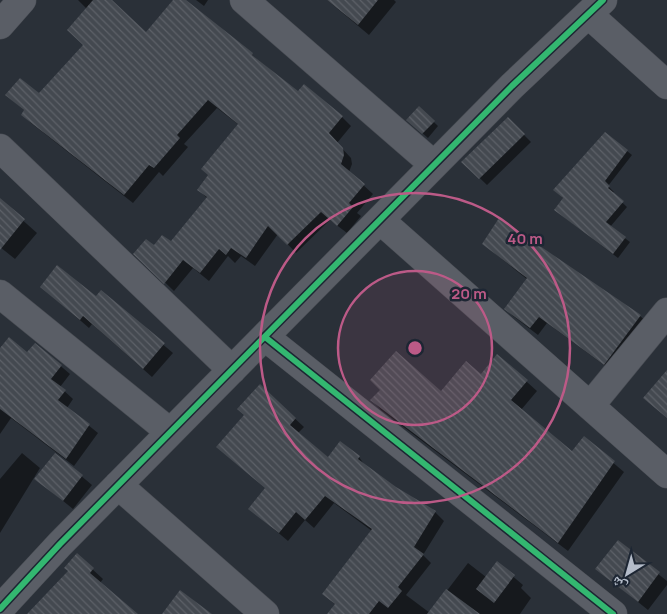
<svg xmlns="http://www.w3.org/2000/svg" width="667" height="614" viewBox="0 0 667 614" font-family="Manrope,'Noto Naskh Arabic',sans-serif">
<defs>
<pattern id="building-back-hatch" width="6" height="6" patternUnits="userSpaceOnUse" patternTransform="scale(1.25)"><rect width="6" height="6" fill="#444950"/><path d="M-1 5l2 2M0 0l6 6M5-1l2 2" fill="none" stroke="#5d6168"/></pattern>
</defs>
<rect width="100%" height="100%" fill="#2a3038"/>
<path fill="#0007" d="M78 0H110L146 34 174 0H184L299 93 342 117 351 126 337 143 351 158 352 164 349 172 373 194 357 213 361 216 347 233 330 220 296 253 278 234 255 266 241 256 235 263 228 256 209 281 193 268 174 291 135 254 171 243 208 199 199 190 239 125 217 108 184 144 188 147 163 176 159 172 133 203 31 123 22 114 25 111 7 95H39L85 46 87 9Z
M196 0H208L204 6Z
M327 0H394L396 2 369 35Z
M419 108 438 126 428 138 412 124Z
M508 119 531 142 487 185 463 162Z
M627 151 632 155 608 186 614 192 612 193 627 207 610 227 630 242 618 258 560 214 564 199 554 190Z
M0 200 37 233 15 259 0 247Z
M483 244 640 316 648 323 612 371 547 323 538 335 513 316 506 308 528 280Z
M101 292 173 353 152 377 92 324 89 328 51 295 97 298Z
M35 344 70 374 60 387 73 399 67 408 98 433 74 466 11 418 0 434V350L28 353Z
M497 355 537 391 521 410 572 453 584 438 624 472 568 551 381 410 372 400 441 393 481 375Z
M260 386 304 427 298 433 329 458 359 457 366 467 395 488 435 512 444 521 423 555 431 563 406 595 430 613 468 563 486 577 497 563 523 585 521 588 531 598 520 614H329L336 605 323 594 372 531 334 503 314 528 305 520 288 541 250 509 266 488 245 416Z
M22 453 40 468 0 533V479Z
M55 454 92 485 73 509 36 479Z
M618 542 667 581V585L648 610 597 569Z
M77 555 103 579 100 583 136 614H47Z"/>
<path fill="url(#building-back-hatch)" d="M93 0H112L146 32 173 0H186L253 53 252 55 298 91 304 84 343 116 329 133 343 148 344 155 341 164 365 184 349 203 353 207 337 226 321 212 287 245 268 226 246 258 231 248 226 255 219 249 200 273 183 260 164 284 133 254 146 239 154 245 162 235 171 241 207 197 197 190 208 175 201 169 238 124 208 100 177 135 180 138 154 168 149 165 124 195 21 115 24 110 5 95 20 78 39 93 83 45 67 30Z
M327 0H378L358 25Z
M419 106 435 121 422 134 406 120Z
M508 117 525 134 479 179 461 162Z
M605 132 628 150 605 181 610 186 608 188 624 201 606 222 626 237 613 254 554 210 563 198 553 190Z
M0 198 25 219 0 250Z
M499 218 641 315 604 365 539 317 530 328 504 309 527 278 482 244Z
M57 265 96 296 101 290 165 343 143 369 83 316 80 320 40 287Z
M9 337 27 352 35 343 62 365 51 379 66 390 58 400 90 424 66 459 0 409V348Z
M396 351 441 391 466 361 481 374 497 354 528 380 511 400 572 451 584 436 615 461 558 543 370 400 380 390 370 380Z
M667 370V418L643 398Z
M260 384 296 418 290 425 328 457 340 441 360 456 358 459 396 487 436 511 414 547 424 554 398 587 402 591 388 608 379 601 369 614H327L335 604 322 594 372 529 325 496 305 520 296 512 279 533 248 509 265 488 216 447 244 415 237 409Z
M55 453 83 475 63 501 34 479Z
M618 540 660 572 638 602 595 569Z
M77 553 94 568 90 573 138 614H27L68 571 64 568Z
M497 561 515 575 494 603 476 589Z
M446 589 480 614H427Z
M180 590 212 614H162Z"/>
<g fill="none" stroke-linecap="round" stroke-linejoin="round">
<defs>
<path id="minor" d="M244 0 434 165
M588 14 667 85
M0 25 22 0
M0 148 232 370
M380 220 667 474
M0 294 170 432
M265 337 613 614
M590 406 667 312
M118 485 265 614
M0 609 60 544 512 86 603 0"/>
</defs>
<use href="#minor" stroke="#484c53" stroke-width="29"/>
<use href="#minor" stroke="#5a5e66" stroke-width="28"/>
<defs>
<path id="cycleway" d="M265 337 613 614
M0 609 60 544 512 86 603 0"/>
</defs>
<use href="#cycleway" stroke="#1d2633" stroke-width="9"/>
<use href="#cycleway" stroke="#33b770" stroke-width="6"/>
</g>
<circle cx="415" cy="348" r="77" fill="#bc5a87" fill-opacity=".12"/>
<g fill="none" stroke="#bc5a87" stroke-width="2.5">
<circle cx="415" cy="348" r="77"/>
<circle cx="415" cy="348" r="155"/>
</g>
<circle cx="415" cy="348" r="8" fill="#bc5a87" stroke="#1d2633" stroke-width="2.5"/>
<g font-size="15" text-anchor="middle" font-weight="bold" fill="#bc5a87" stroke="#1d2633" stroke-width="5" stroke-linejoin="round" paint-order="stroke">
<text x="525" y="244">40 m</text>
<text x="469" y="299">20 m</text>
</g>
<g transform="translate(627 574) rotate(217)" stroke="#1d2633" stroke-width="4" paint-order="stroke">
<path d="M0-4L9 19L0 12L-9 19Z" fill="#b4bcc9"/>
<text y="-8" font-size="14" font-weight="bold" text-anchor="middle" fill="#b4bcc9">ش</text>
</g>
</svg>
